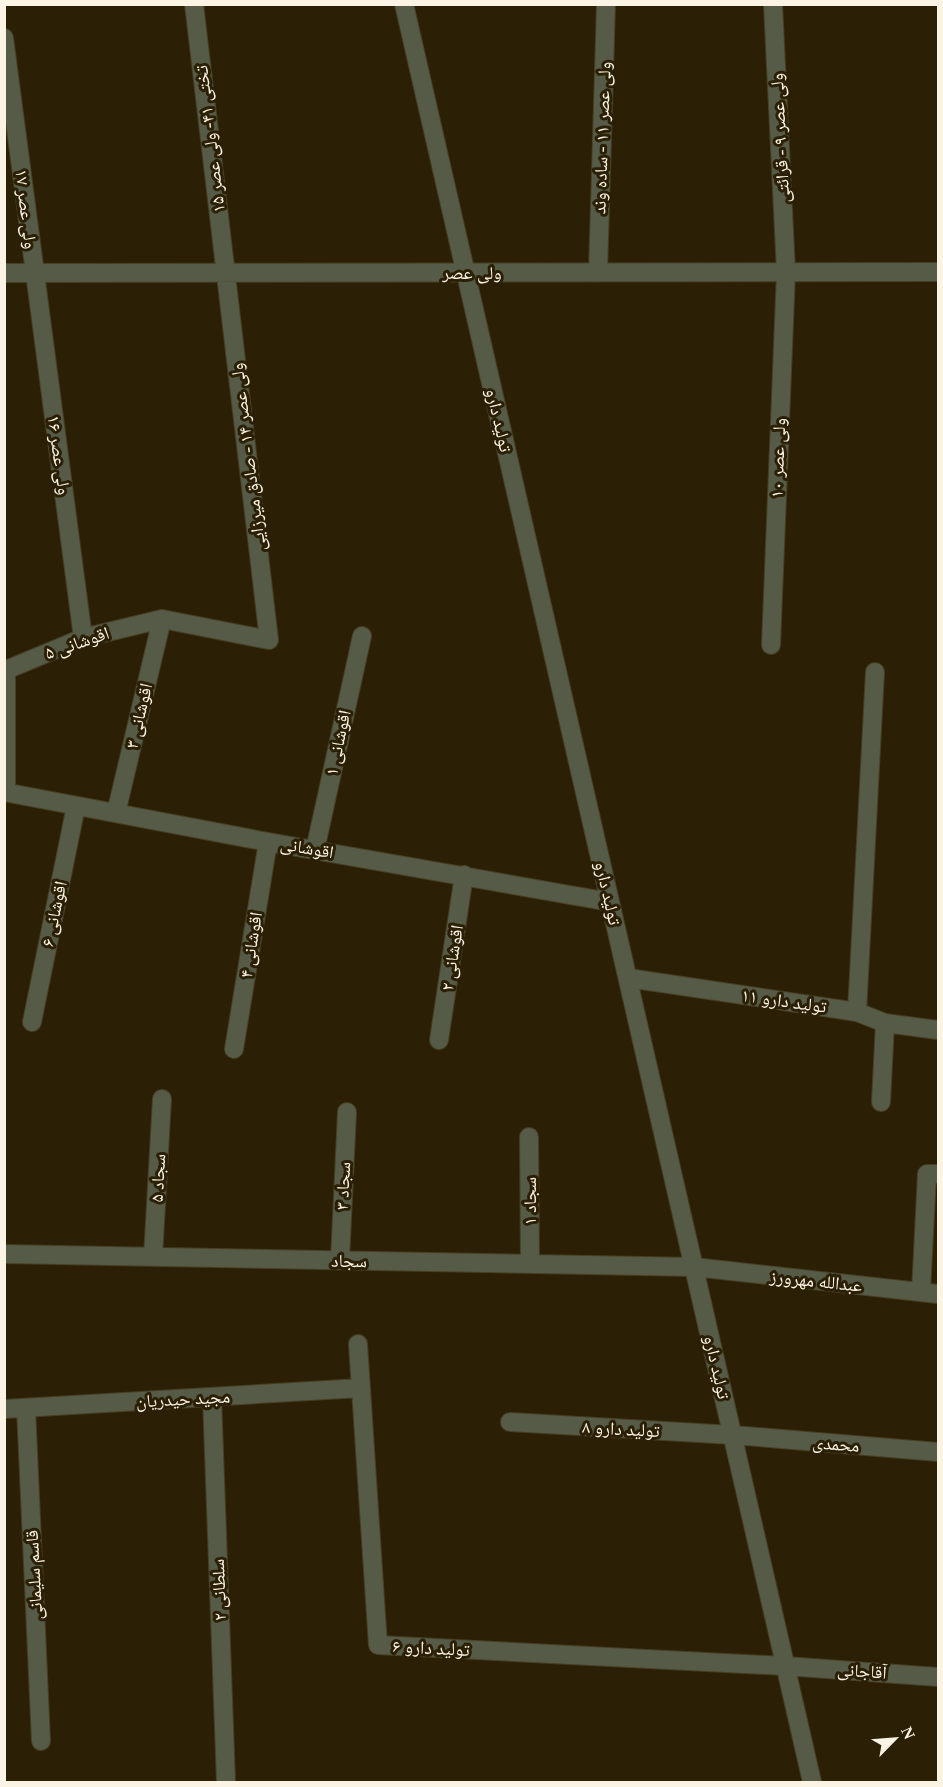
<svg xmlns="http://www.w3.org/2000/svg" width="943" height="1787" viewBox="0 0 943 1787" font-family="'Times New Roman','Noto Naskh Arabic',serif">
<rect width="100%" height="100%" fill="#2b2005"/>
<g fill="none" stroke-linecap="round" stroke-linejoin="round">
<defs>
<path id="minor" d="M404 4 812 1782
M4 38 83 638
M598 272 606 4
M4 273 938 272
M771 645 786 272 773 4
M4 792 268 842 610 902
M6 792V670L83 638 162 619 269 640 194 4
M116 813 162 619
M315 850 362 636
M628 978 857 1012 885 1023 938 1030
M857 1012 875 672
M32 1022 76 806
M439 1040 464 875
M234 1049 268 842
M881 1102 885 1023
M529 1137 530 1264
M4 1254 694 1267 938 1294
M153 1257 162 1099
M340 1260 347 1112
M921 1292 927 1174H938
M358 1344 378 1645 785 1666 938 1677
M212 1397 226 1782
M26 1408 41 1741
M4 1409 361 1388
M510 1422 733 1435 938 1452"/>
</defs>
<use href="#minor" stroke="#483e24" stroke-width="20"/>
<use href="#minor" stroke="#555b46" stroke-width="18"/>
</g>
<g text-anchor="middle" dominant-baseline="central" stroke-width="6" stroke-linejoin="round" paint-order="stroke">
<g font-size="18" fill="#fbf4e4" stroke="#2b2005">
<text transform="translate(602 138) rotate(-88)">ولی عصر ۱۱ - ساده وند</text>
<text transform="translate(780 138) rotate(-93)">ولی عصر ۹ - قرائتی</text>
<text transform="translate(210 139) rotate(-97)">تختی ۴۱- ولی عصر ۱۵</text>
<text transform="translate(26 209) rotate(83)">ولی عصر ۱۷</text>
<text x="472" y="273">ولی عصر</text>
<text transform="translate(499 420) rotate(77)">تولید دارو</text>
<text transform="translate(59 455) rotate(82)">ولی عصر ۱۶</text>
<text transform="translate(248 457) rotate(-97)">ولی عصر ۱۴ - صادق میرزایی</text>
<text transform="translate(778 458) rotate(-88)">ولی عصر ۱۰</text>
<text transform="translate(77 643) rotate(-19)">اقوشانی ۵</text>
<text transform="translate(139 716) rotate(-77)">اقوشانی ۳</text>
<text transform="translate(338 743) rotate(-78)">اقوشانی ۱</text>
<text transform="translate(307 848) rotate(10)">اقوشانی</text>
<text transform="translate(608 893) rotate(77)">تولید دارو</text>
<text transform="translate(54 914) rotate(-78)">اقوشانی ۶</text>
<text transform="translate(251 945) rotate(-81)">اقوشانی ۴</text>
<text transform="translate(452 958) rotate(-81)">اقوشانی ۲</text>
<text transform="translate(784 1001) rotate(8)">تولید دارو ۱۱</text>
<text transform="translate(158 1178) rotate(-87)">سجاد ۵</text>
<text transform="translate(343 1186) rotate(-87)">سجاد ۳</text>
<text transform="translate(530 1201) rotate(-90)">سجاد ۱</text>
<text transform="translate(349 1261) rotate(1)">سجاد</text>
<text transform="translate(816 1281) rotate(6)">عبدالله مهرورز</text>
<text transform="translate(717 1367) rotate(77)">تولید دارو</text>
<text transform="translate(183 1399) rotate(-3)">مجید حیدریان</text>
<text transform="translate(621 1429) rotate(3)">تولید دارو ۸</text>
<text transform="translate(836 1444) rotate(5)">محمدی</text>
<text transform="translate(34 1575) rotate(-93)">قاسم سلیمانی</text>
<text transform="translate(219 1590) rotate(-92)">۲ سلطانی</text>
<text transform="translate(431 1648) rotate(3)">تولید دارو ۶</text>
<text transform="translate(862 1671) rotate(4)">آقاجانی</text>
</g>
</g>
<rect width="943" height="1787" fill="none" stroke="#fbf4e4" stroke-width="12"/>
<g transform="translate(895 1739) rotate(65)" stroke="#2b2005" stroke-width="4.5" paint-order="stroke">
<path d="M0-4.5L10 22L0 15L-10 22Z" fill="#fbf4e4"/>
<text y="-9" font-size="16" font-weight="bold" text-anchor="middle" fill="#fbf4e4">N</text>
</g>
</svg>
